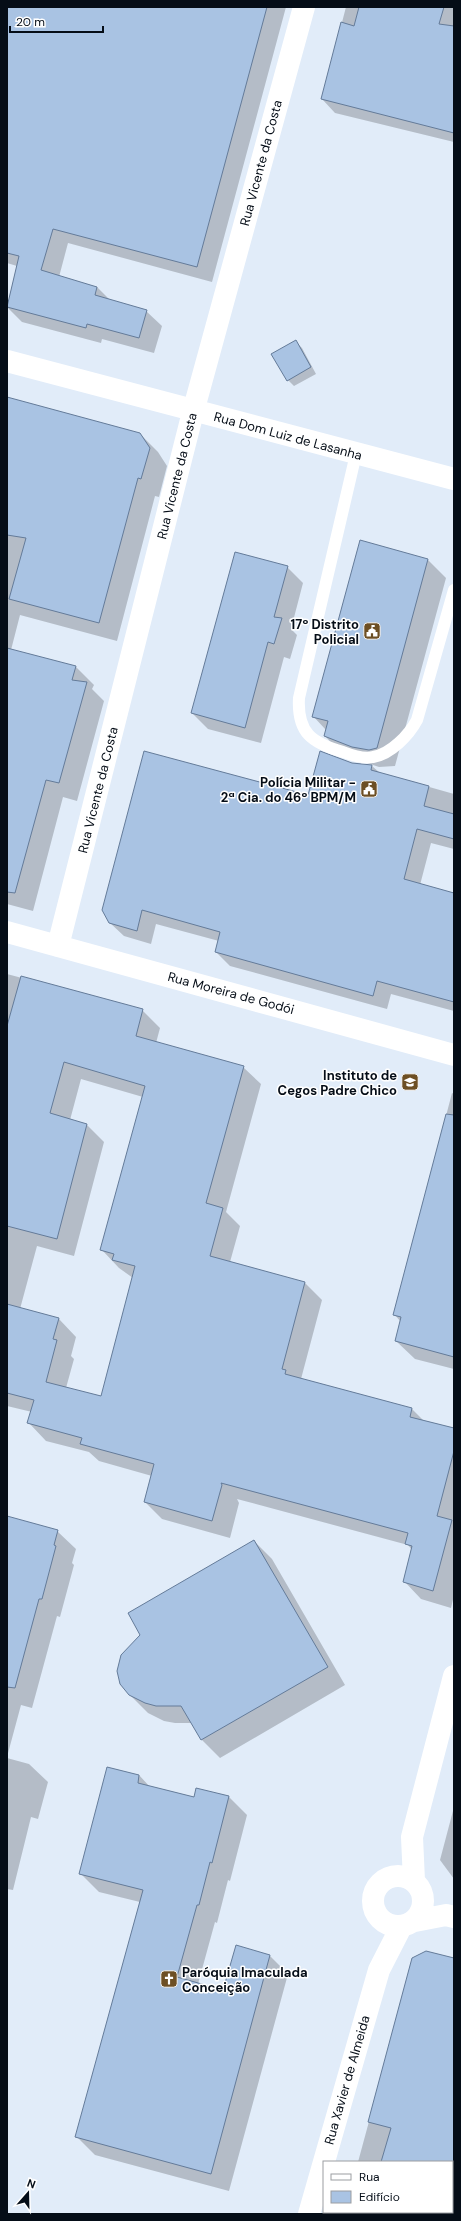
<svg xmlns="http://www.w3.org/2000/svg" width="461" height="2221" viewBox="0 0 461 2221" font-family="'DM Sans',sans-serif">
<rect width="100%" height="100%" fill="#e1ecf9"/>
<path fill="#0003" fill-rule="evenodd" d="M7 7H286L212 282 68 243 59 277 97 287 110 300 146 311 162 326 154 353 102 339 101 343 22 322 7 307 17 266 7 263Z
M346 7H454V142L335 113 322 99Z
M296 342 302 348 316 374 294 386 288 380Z
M7 398 140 434 158 452 167 466 159 497 155 496 117 641 20 615 11 650 76 667 94 685 92 689 104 701 77 801 63 797 33 911 7 904Z
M428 560 446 578 395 766 379 767 343 755 325 736 326 730 313 716Z
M287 567 303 583 291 629 297 635 290 659 284 657 261 743 208 729 192 713Z
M352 764 372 766 380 773 454 794V849L431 843 420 885 454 894V1011L391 994 387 1009 230 966 216 952 219 941 156 924 151 944 124 936 109 922 308 797Z
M7 974 142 1010 160 1028 156 1043 243 1067 261 1084 226 1212 240 1226 230 1262 305 1283 322 1300 301 1379 412 1409 424 1421 454 1429V1595L451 1608 421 1599 404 1581 412 1550 408 1545 237 1499 239 1503 230 1538 162 1519 145 1502 152 1476 99 1461 89 1452 46 1441 29 1423 32 1412 7 1406ZM81 1079 143 1097 102 1250 119 1268 133 1278 102 1397 66 1388 74 1359 71 1356 76 1337 59 1319 20 1309 37 1246 74 1256 104 1142 87 1125 70 1120Z
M452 1093 454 1094V1369L415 1359 396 1341 401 1322 394 1314Z
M7 1517 57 1531 76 1549 72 1563 74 1565 60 1617 57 1616 32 1708 21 1705 7 1757Z
M254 1541 272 1559 345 1685 220 1758 202 1740 193 1723H175L164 1721 148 1713 130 1695Z
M7 1758 29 1764 48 1782 38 1819 31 1817 13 1890 7 1889Z
M139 1775 150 1787 195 1798 229 1797 247 1815 230 1881 228 1880 217 1923 215 1922 198 1984 224 1991 236 1947 270 1956 288 1974 229 2191 95 2155 77 2137 140 1902 99 1892 80 1873Z
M454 1807V1879L440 1860Z
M413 1959H454V2214H347L346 2212H452V2162H358Z"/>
<path fill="#a9c3e3" stroke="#647b99" d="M7 7H267L197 267 53 229 41 270 97 287 95 295 147 310 139 338 87 324 86 328 7 307 19 256 7 253Z
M359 7H444L439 24 454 26V133L321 99 341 22 354 26Z
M296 340 311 367 287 381 271 354Z
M7 397 140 433 150 448 141 479 138 478 99 623 9 599 26 538 7 535Z
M360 540 428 559 377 748 369 750 352 747 324 736 328 721 312 717Z
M235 552 288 566 274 617 282 618 274 644 268 642 245 728 191 713Z
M7 648 76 666 72 680 87 682 59 783 46 780 15 893 7 892Z
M144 751 308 795 320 751 352 763 372 765 371 770 429 786 424 806 454 814V839L417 829 404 879 454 893V1002L377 981 373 996 215 952 220 932 142 910 137 931 109 923 102 910Z
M21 976 143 1009 136 1036 244 1066 206 1203 223 1208 210 1256 305 1282 282 1369 286 1370 285 1374 412 1408 410 1417 454 1428V1451L437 1516 452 1520 433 1591 403 1582 412 1546 405 1544 408 1533 221 1483 222 1485 212 1521 144 1502 154 1464 80 1444 82 1438 27 1423 34 1400 7 1393V1304L59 1318 53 1339 57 1340 46 1382 101 1396 135 1266 112 1260 114 1254 100 1250 145 1086 64 1062 50 1113 87 1124 57 1239 7 1226V1026Z
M446 1114 454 1115V1357L395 1341 401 1317 393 1315Z
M7 1516 58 1530 54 1545 56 1546 42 1599H39L15 1688 7 1687Z
M254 1540 328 1667 201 1740 181 1706H156L145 1703 129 1695 120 1684 117 1671 121 1655 140 1635 128 1613Z
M107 1767 139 1775 138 1783 194 1797 196 1788 229 1796 212 1863 210 1862 199 1905H197L177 1977 223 1990 236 1945 270 1955 211 2174 75 2137 143 1890 79 1874Z
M426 1951 454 1958V2162H381L391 2128 368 2122 412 1958Z"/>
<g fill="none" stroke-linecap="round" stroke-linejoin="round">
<path stroke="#fff" stroke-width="12" d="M356 454 299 698C297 733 312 743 343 752 351 755 365 759 373 757 391 754 409 735 417 720L454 590"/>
<path stroke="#fff" stroke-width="22" d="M7 361 454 479
M7 932 454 1055
M58 946 193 412 304 7
M373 1901a25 25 0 1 1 50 0a25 25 0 1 1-50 0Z
M414 1881 412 1837 454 1676
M415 1921 446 1915 454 1917
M309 2214 379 1970 401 1927"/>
</g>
<defs>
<symbol id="civic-square" viewBox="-11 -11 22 22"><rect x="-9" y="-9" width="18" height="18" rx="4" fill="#6d4f24" stroke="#fff"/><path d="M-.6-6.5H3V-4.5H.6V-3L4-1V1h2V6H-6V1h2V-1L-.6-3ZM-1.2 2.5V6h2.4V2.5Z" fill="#fff"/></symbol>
<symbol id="school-square" viewBox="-11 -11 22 22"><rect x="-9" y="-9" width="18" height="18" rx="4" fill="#6d4f24" stroke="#fff"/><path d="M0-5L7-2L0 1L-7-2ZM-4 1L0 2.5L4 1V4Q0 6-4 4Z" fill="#fff"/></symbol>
<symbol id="church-square" viewBox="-11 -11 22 22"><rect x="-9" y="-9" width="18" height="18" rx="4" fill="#6d4f24" stroke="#fff"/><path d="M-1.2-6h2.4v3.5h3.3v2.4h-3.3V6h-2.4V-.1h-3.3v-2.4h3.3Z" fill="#fff"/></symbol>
</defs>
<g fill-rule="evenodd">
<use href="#civic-square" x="362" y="621" width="20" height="20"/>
<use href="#civic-square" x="359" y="779" width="20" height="20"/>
<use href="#school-square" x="400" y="1072" width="20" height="20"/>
<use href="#church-square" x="159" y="1969" width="20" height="20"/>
</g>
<g text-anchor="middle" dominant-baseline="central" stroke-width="3" stroke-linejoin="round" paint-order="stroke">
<g font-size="13" fill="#050d17" stroke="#fff">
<text transform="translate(261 163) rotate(-75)">Rua Vicente da Costa</text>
<text transform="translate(288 436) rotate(15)">Rua Dom Luiz de Lasanha</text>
<text transform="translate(177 476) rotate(-76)">Rua Vicente da Costa</text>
<text transform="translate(98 790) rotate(-76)">Rua Vicente da Costa</text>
<text transform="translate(231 993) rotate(15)">Rua Moreira de Godói</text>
<text transform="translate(347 2080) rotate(-74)">Rua Xavier de Almeida</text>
</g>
<g font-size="13" font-weight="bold" fill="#050d17" stroke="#fff" text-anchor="end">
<text x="359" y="624">17º Distrito<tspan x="359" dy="15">Policial</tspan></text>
<text x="356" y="782">Polícia Militar -<tspan x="356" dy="15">2ª Cia. do 46º BPM/M</tspan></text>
<text x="397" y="1075">Instituto de<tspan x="397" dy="15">Cegos Padre Chico</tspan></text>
<text x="182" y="1972" text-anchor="start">Paróquia Imaculada<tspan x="182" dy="15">Conceição</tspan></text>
</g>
</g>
<rect width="461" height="2221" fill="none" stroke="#050d17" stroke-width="16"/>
<rect x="323" y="2161" width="130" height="52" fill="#ffffff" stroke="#9b9ea2"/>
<rect x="331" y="2174" width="20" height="6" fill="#ffffff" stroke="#9b9ea2"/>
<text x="359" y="2181" font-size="12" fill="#050d17">Rua</text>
<rect x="331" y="2191" width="20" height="12" fill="#a9c3e3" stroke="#9b9ea2"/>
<text x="359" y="2201" font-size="12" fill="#050d17">Edifício</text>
<g transform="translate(28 2193) rotate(20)" stroke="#ffffff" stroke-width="3" paint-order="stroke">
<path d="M0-3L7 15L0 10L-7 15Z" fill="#050d17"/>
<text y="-6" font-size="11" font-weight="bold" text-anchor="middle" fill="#050d17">N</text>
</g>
<path d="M10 26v6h93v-6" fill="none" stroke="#050d17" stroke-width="2"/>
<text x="16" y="26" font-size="12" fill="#050d17" stroke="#ffffff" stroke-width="3" paint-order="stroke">20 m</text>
</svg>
